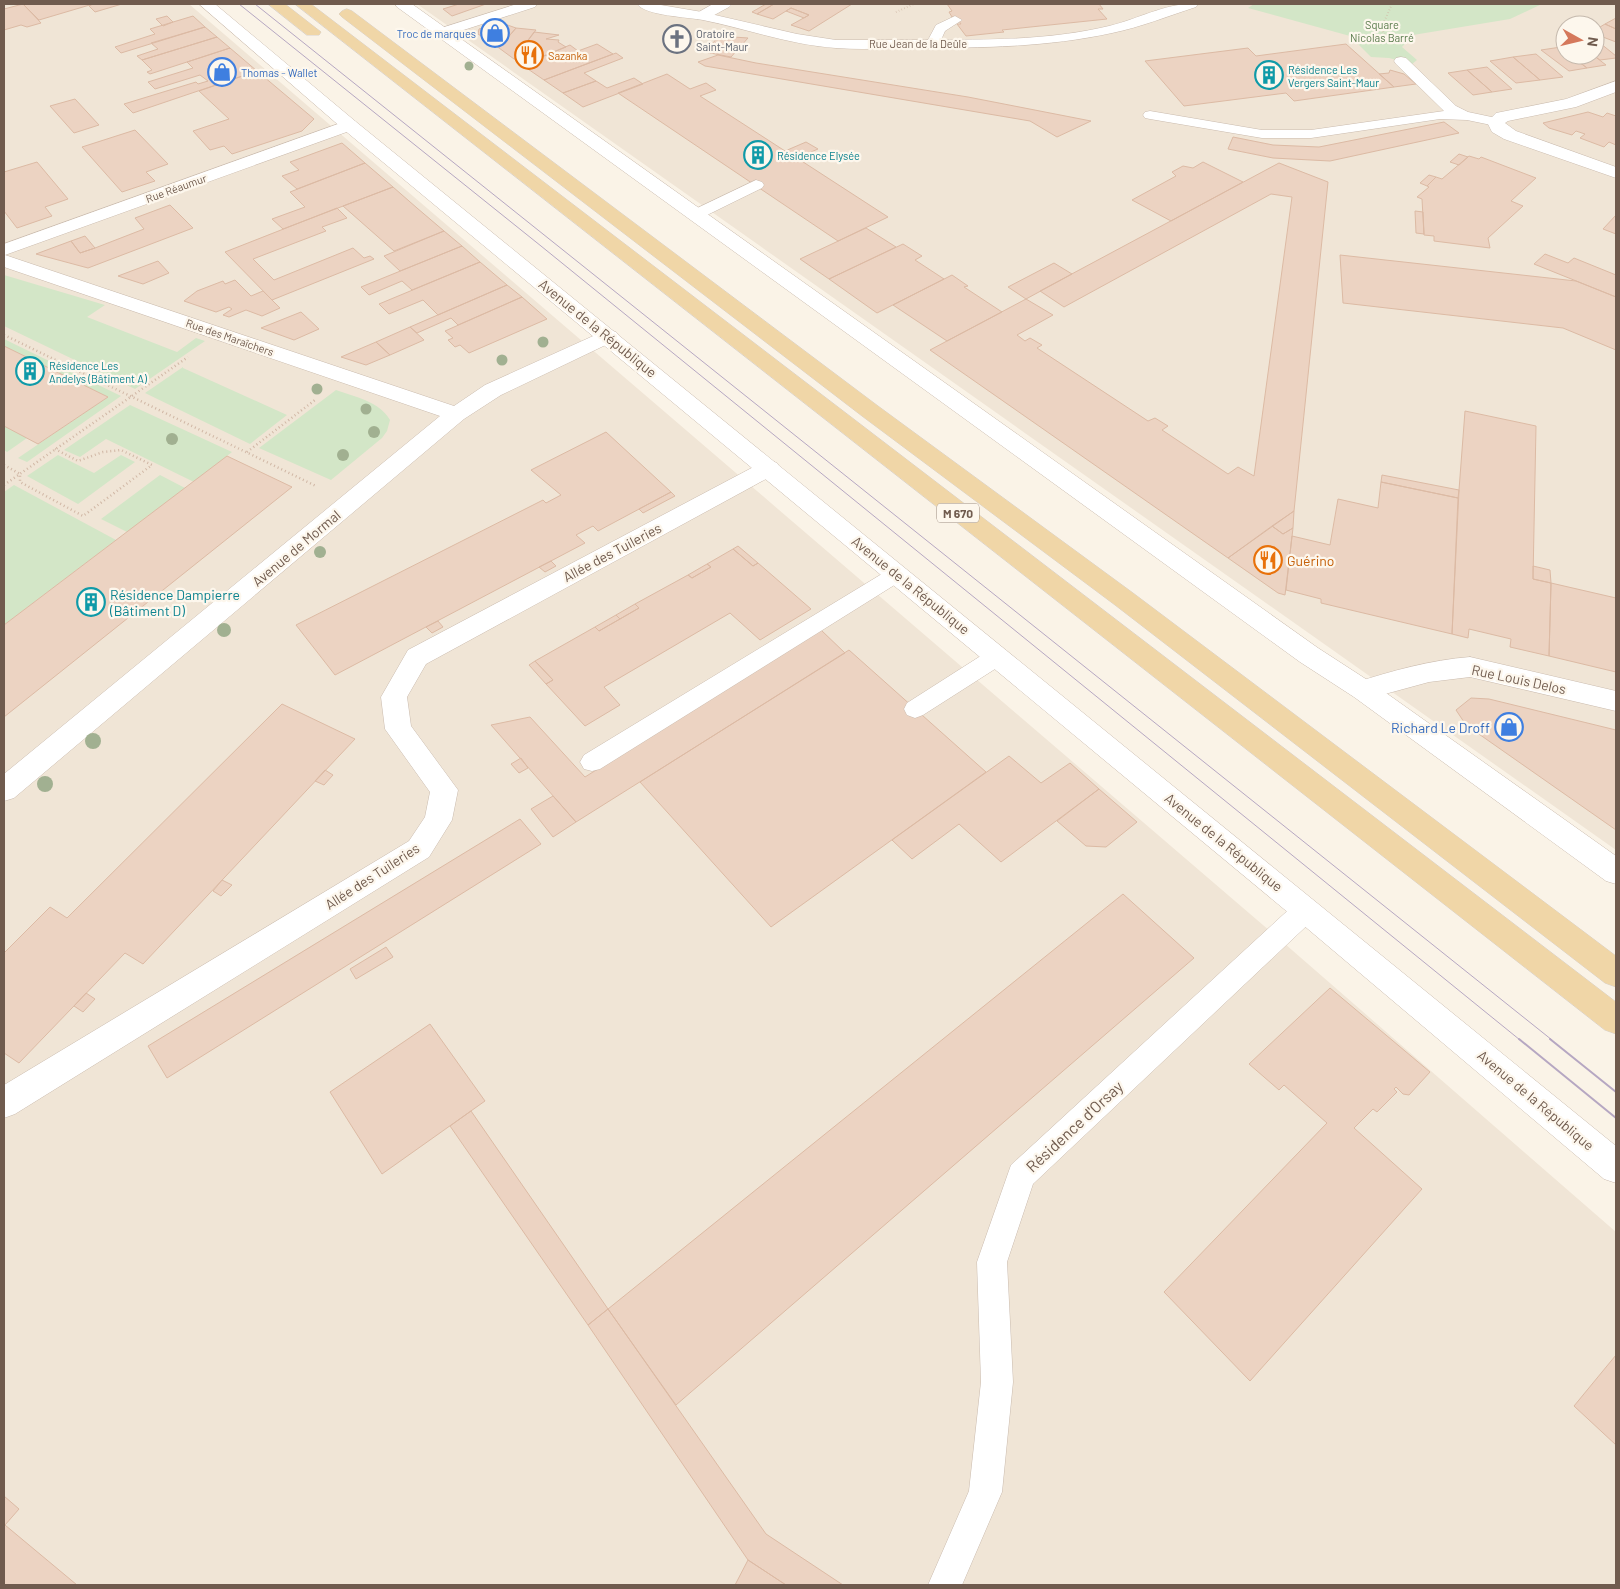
<svg xmlns="http://www.w3.org/2000/svg" width="1620" height="1589" viewBox="0 0 1620 1589" font-family="Barlow,sans-serif">
<rect width="100%" height="100%" fill="#faf3e7"/>
<path fill="#f0e5d6" fill-rule="evenodd" d="M4 4H189L1277 937 1616 1232V1585H4Z
M417 4H1616V850ZM1565 25H1595V55H1565Z"/>
<path fill="#d3e6c7" d="M1254 4H1542L1510 19 1413 35 1402 47 1417 60 1412 64 1389 58 1371 57 1350 36 1248 8Z
M4 275 105 305 87 317 177 352 196 338 205 341 135 389 4 326Z
M4 339 121 396 27 462 18 458 108 397 4 346Z
M183 367V368L287 415 250 444 145 393Z
M336 390C355 397 379 401 390 420L387 431 382 438 331 480 259 448Z
M130 405 232 452 194 482 106 439 80 457 64 450Z
M4 426 27 438 7 452 4 450Z
M58 455 94 473 121 455 135 462 78 504 27 476Z
M160 475 185 488 127 532 101 519Z
M14 485 116 540 4 625V492Z"/>
<path fill="#ecd3c2" stroke="#dcbaa4" d="M23 4H93L39 20Z
M23 4 41 23 27 27 21 25 4 30V9Z
M93 4H122L95 12 89 6Z
M459 4H486L452 16 443 9Z
M766 4H774L757 14 752 12Z
M774 4H852L809 31 791 25 809 15 791 8 773 19 757 14Z
M947 4H1099L1103 9H1098L1107 19 1002 30 1004 32 966 36 957 24H961L956 17H952L949 12 952 11Z
M791 8 809 15 804 18 786 11Z
M167 16 173 22 163 26 156 19Z
M193 16 205 27 121 53 115 47 155 34 150 29Z
M1616 18V29L1605 24Z
M499 22 516 28 499 48 478 34 479 29Z
M1605 24 1616 29V42L1595 34V30Z
M205 27 217 37 142 60 137 56 158 49 151 43Z
M516 28 536 30 514 59 499 48Z
M534 32 559 35 546 39 559 40 558 42 566 47 522 65 514 59Z
M719 36 748 38 731 57 705 52Z
M217 37 230 48 150 74 147 72 152 70 142 60Z
M1595 39 1616 56V58L1600 60 1593 55H1595Z
M597 44 613 54 544 80 522 65 570 45 578 51Z
M1346 44 1394 87 1294 101 1286 93 1184 106 1145 61 1248 48 1256 56Z
M1561 47 1565 51V55H1570L1587 68 1569 71 1541 50Z
M230 48 257 71 133 113 124 104 196 82 198 84 208 81 200 75 155 89 148 82 193 68 187 62Z
M616 53 623 58 584 73 596 81 563 93 544 80Z
M1536 54 1563 77 1540 80 1513 57Z
M718 55 756 63 968 97 1091 121 1057 137 1030 121 705 66 698 62Z
M1570 55H1593L1606 65 1587 68Z
M1513 57 1540 80 1516 83 1490 61Z
M1487 67 1512 89 1492 92 1467 70Z
M1390 70 1404 74 1416 84 1394 87 1379 74 1389 73Z
M1467 70 1492 92 1473 95 1448 73Z
M257 71 314 119 302 131 232 154 224 146 210 150 193 131 229 119 199 91Z
M667 74 690 89 706 83 716 90 700 96 785 151 806 142 818 149 797 158 888 217 838 241 618 93Z
M634 78 643 84 583 107 563 93 596 81 607 88Z
M75 99 99 125 74 133 50 106Z
M1588 112 1603 117 1607 113 1616 116V145L1609 142 1604 147 1580 138 1585 134 1576 131 1572 135 1549 128 1543 123Z
M1444 122 1459 133 1330 161 1273 158 1228 149 1233 137 1273 145 1319 147Z
M135 130 168 164 146 172 155 181 122 192 82 147Z
M342 143 365 163 297 189 282 176 299 170 290 162Z
M1459 154 1468 157 1459 165 1450 162Z
M1469 156 1479 159 1481 157 1536 178 1511 201 1523 206 1488 238 1490 248 1434 241V236L1424 235 1422 199 1417 197 1429 187 1427 186 1436 177 1442 179Z
M37 162 68 199 45 207 52 216 17 228 4 211V172Z
M1203 162 1243 182 1171 221 1132 200 1176 176 1172 172 1183 166 1193 168Z
M365 163 393 187 283 229 272 219 305 207 290 192Z
M1279 163 1328 182 1294 511 1228 558 930 350 1026 299 1053 315 1017 335 1025 341 1030 338 1042 345 1037 348 1148 421 1155 418 1168 426 1162 430 1228 474 1238 467 1254 476 1292 197 1271 194 1064 307 1040 291Z
M1429 175 1436 177 1427 186 1420 183Z
M393 187 417 208 444 231 394 251 343 206Z
M170 205 193 228 88 268 36 254 71 241 80 253 95 248 144 229 135 218Z
M337 208 347 218 322 227 326 231 253 259 274 280 353 248 364 258 370 256 374 259 272 300 225 252Z
M1415 211 1423 212 1424 234 1416 233Z
M1616 215V234L1603 229Z
M866 228 896 247 829 279 800 259Z
M444 231 462 246 400 271 384 256Z
M85 236 95 248 80 253 71 241Z
M903 244 922 256 915 260 944 279 877 313 829 279Z
M462 246 480 262 412 290 402 281 369 295 361 287Z
M1545 254 1568 263 1574 258 1616 275V297L1534 264Z
M1340 255 1576 281 1616 297V350L1563 328 1343 303Z
M158 261 169 273 143 284 118 276Z
M480 262 507 285 438 315 423 300 389 314 379 304Z
M1054 263 1072 274 1026 299 1008 287Z
M952 275 968 286 964 287 1002 312 947 341 893 305Z
M235 280 251 296 263 291 280 308 262 316 246 310 229 317 223 315 232 309 229 307 216 312 184 301 197 291 223 281 225 284Z
M507 285 522 297 458 325 451 318 417 333 410 327Z
M522 297 547 319 469 353 460 345 455 347 448 340 453 338 445 331Z
M301 312 319 329 294 340 261 328Z
M410 327 424 340 390 355 376 342Z
M376 342 390 355 366 365 341 357Z
M4 346 108 397 38 444 4 426Z
M1465 411 1536 426 1533 579 1551 583 1549 656 1510 647 1511 639 1469 629 1468 638 1452 634 1459 490Z
M606 432 671 492 598 531 593 526 576 535 585 543 335 675 296 625 543 500 546 503 561 495 531 470Z
M227 456 292 487 4 717V625Z
M1382 475 1459 490 1458 498 1381 482Z
M1381 482 1458 498 1452 634 1321 603V599L1286 590 1292 536 1330 545 1338 499 1378 508Z
M671 492 675 496 643 513 639 509Z
M1294 511 1293 528 1283 534 1272 526Z
M1272 526 1283 534 1293 528 1285 595 1278 593 1228 558Z
M738 546 758 563 753 566 733 549Z
M733 549 753 566 758 563 811 609 760 640 730 613 604 687 620 705 585 726 546 684 553 680 535 661 595 627 599 631 639 608 635 604 688 575 692 578 711 567 707 564Z
M551 561 556 566 545 572 539 567Z
M707 564 711 567 692 578 688 575Z
M1533 566 1550 570 1551 583 1533 579Z
M1551 583 1616 598V672L1549 656Z
M635 604 639 608 620 619 616 615Z
M616 615 620 619 599 631 595 627Z
M438 621 443 627 432 633 426 627Z
M821 630 845 653 576 822 491 725 530 717 585 777Z
M849 650 986 772 771 927 640 782Z
M535 661 553 680 546 684 529 665Z
M1471 698 1489 699 1616 730V830L1466 725 1456 710Z
M282 704 355 739 143 964 125 953 19 1063 4 1053V953L50 907 67 918Z
M1009 756 1041 783 1070 763 1099 789 1001 862 959 824 912 859 892 840Z
M521 758 528 768 519 773 511 764Z
M325 770 333 775 324 785 315 781Z
M1099 789 1137 822 1106 847 1086 846 1057 821Z
M553 796 576 822 553 837 531 809Z
M520 819 541 844 167 1078 148 1046Z
M222 880 232 885 221 896 213 891Z
M1123 894 1194 958 676 1405 608 1309Z
M386 947 393 957 356 979 350 969Z
M1330 988 1430 1072 1409 1095 1403 1094 1396 1087 1394 1089 1397 1092 1377 1112 1373 1109 1354 1128 1422 1189 1250 1381 1164 1292 1327 1123 1284 1085 1279 1090 1249 1064Z
M86 993 95 999 83 1012 74 1006Z
M430 1024 485 1101 382 1174 330 1092Z
M471 1111 608 1309 588 1325 450 1126Z
M608 1309 766 1534 843 1585H786L748 1560 588 1325Z
M1616 1355V1445L1574 1406Z
M4 1496 19 1509 5 1525 4 1524Z
M4 1524 5 1525 77 1585H4Z
M748 1560 786 1585H735Z"/>
<g fill="none" stroke-linecap="round" stroke-linejoin="round">
<defs>
<path id="service" d="M517 4H537L535 7 445 36 440 37 433 33 435 30Z
M637 4H655L702 12 797 34 836 40H928L936 25 955 16 962 20 945 31 941 40C997 40 1055 39 1109 26 1139 19 1167 2 1198 4L1196 7C1168 16 1141 27 1112 33 1048 47 982 48 916 48 890 48 863 50 836 48 791 45 747 29 703 20 688 17 646 16 637 4Z
M1401 57 1406 58 1456 106 1468 112 1501 119 1503 122 1501 125 1496 126 1467 120 1440 119 1311 138H1262L1150 119 1145 118 1143 115 1145 112 1150 111 1262 130H1311L1444 111 1396 64 1394 61 1396 58Z
M756 180 762 182 764 185 762 188 701 218H689L687 215 689 212Z
M897 567 904 569 907 574 904 579 600 769 592 771 584 769 580 762 584 755 890 569Z
M998 648 1006 650 1009 656 1006 662 923 715 915 718 907 715 904 709 907 703 990 650Z
M1306 899 1315 902 1319 910 1315 918 1033 1184 1007 1262 1013 1382 1002 1492 962 1585H928L969 1491 981 1382 977 1262 1011 1165 1297 902Z"/>
<path id="minor" d="M713 4H732L729 7 707 19H697L694 16 697 13Z
M1616 81V92L1576 107 1508 121 1505 123 1516 131 1616 167V178L1504 139 1492 132 1487 122 1496 113 1566 99Z
M349 120 355 121 358 125 355 129 5 255 454 406 485 385 602 332 609 330 616 332 619 336 616 340 501 395 464 419 14 798 4 801V774L440 416 4 267V244Z
M769 460 777 463 780 468 777 473 426 664 407 697 411 726 458 790 452 820 429 857 15 1114 4 1118V1085L409 841 425 817 430 792 385 729 381 697 408 650 761 463Z
M1470 657 1616 691V711L1470 677 1429 682 1363 700 1354 697 1350 690 1354 683C1392 671 1430 660 1470 657Z"/>
<path id="tertiary" d="M199 4H215L355 121 1616 1146V1183L1604 1179 1296 919 343 129Z
M395 4H412L1318 648 1372 683 1616 856V884L1606 881 1354 697 1300 662 397 7Z"/>
<path id="primary" d="M268 4H285L321 32 319 35H307Z
M295 4H311L1616 1002V1034L1605 1030Z
M347 9 352 11 878 406 1133 593 1616 956V987L1605 983 1115 605 862 416 342 17 339 14 342 11Z"/>
</defs>
<use href="#service" stroke="#cabbae" stroke-width="1"/>
<use href="#minor" stroke="#cabbae" stroke-width="1"/>
<use href="#tertiary" stroke="#cabbae" stroke-width="1"/>
<use href="#primary" stroke="#d7d1cd" stroke-width="1"/>
<path stroke="#d0b7a5" stroke-width="2" stroke-dasharray="0.5 2.5" stroke-linecap="butt" d="M896 12 914 4
M1386 37 1381 29 1392 4"/>
<path stroke="#d0b7a5" stroke-width="2.5" stroke-dasharray="1 3" stroke-linecap="butt" d="M4 335 316 486
M247 452 315 400
M4 465 20 474V482L83 516 152 465 121 450 103 452 78 461 55 449
M4 485 188 357"/>
<use href="#service" fill="#fff" fill-rule="evenodd"/>
<use href="#minor" fill="#fff" fill-rule="evenodd"/>
<use href="#tertiary" fill="#fff" fill-rule="evenodd"/>
<use href="#primary" fill="#f0d6a7" fill-rule="evenodd"/>
<path stroke="#b6a7c2" stroke-width="1" d="M239 4 541 246 1520 1040
M255 4 1552 1040"/>
<path stroke="#b6a7c2" stroke-width="2" d="M1519 1039 1616 1118
M1550 1039 1616 1092"/>
</g>
<g fill="#a1b091">
<circle cx="469" cy="66" r="4.5"/>
<circle cx="543" cy="342" r="5.5"/>
<circle cx="502" cy="360" r="5.5"/>
<circle cx="317" cy="389" r="5.5"/>
<circle cx="366" cy="409" r="5.5"/>
<circle cx="374" cy="432" r="6"/>
<circle cx="172" cy="439" r="6"/>
<circle cx="343" cy="455" r="6"/>
<circle cx="320" cy="552" r="6"/>
<circle cx="224" cy="630" r="7"/>
<circle cx="93" cy="741" r="8"/>
<circle cx="45" cy="784" r="8"/>
</g>
<defs>
<symbol id="shop-ring" viewBox="-11 -11 22 22"><circle r="9.5" fill="#fdf7ed" stroke="#3f7fe0" stroke-width="1.5"/><path d="M-5-2.5h2.3a2.7 3.5 0 0 1 5.4 0H5L5.5 6h-11ZM-1.5-2.5h3a1.5 2.3 0 0 0-3 0Z" fill="#3f7fe0"/></symbol>
<symbol id="church-ring" viewBox="-11 -11 22 22"><circle r="9.5" fill="#fdf7ed" stroke="#6b7280" stroke-width="1.5"/><path d="M-1.2-6h2.4v3.5h3.3v2.4h-3.3V6h-2.4V-.1h-3.3v-2.4h3.3Z" fill="#6b7280"/></symbol>
<symbol id="restaurant-ring" viewBox="-11 -11 22 22"><circle r="9.5" fill="#fdf7ed" stroke="#e8710a" stroke-width="1.5"/><path d="M-5-6h1v4h1v-4h1v4h1v-4h1v5L-1.5 .5V6h-2V.5L-5-1ZM5-6V6H3V1.5H1.5Q1.5-4 5-6Z" fill="#e8710a"/></symbol>
<symbol id="building-ring" viewBox="-11 -11 22 22"><circle r="9.5" fill="#fdf7ed" stroke="#0f9aa8" stroke-width="1.5"/><path d="M-4-6H4V6H1V3H-1V6H-4ZM-2.5-4.3h1.7v1.8h-1.7ZM.8-4.3h1.7v1.8H.8ZM-2.5-1h1.7V.8h-1.7ZM.8-1h1.7V.8H.8Z" fill="#0f9aa8"/></symbol>
</defs>
<g fill-rule="evenodd">
<use href="#shop-ring" x="479" y="17" width="32" height="32"/>
<use href="#church-ring" x="661" y="23" width="32" height="32"/>
<use href="#restaurant-ring" x="513" y="39" width="32" height="32"/>
<use href="#shop-ring" x="206" y="56" width="32" height="32"/>
<use href="#building-ring" x="1253" y="59" width="32" height="32"/>
<use href="#building-ring" x="742" y="139" width="32" height="32"/>
<use href="#building-ring" x="14" y="355" width="32" height="32"/>
<use href="#restaurant-ring" x="1252" y="544" width="32" height="32"/>
<use href="#building-ring" x="75" y="586" width="32" height="32"/>
<use href="#shop-ring" x="1493" y="711" width="32" height="32"/>
</g>
<g text-anchor="middle" dominant-baseline="central" stroke-width="4.5" stroke-linejoin="round" paint-order="stroke">
<g font-size="11" fill="#587a4b" stroke="#fdf7ed">
<text x="1382" y="24">Square<tspan x="1382" dy="13">Nicolas Barré</tspan></text>
</g>
<g font-size="11" fill="#366cbe" stroke="#fdf7ed" text-anchor="end">
<text x="476" y="33">Troc de marques</text>
<text x="241" y="72" text-anchor="start">Thomas - Wallet</text>
</g>
<g font-size="11" fill="#5b616d" stroke="#fdf7ed" text-anchor="start">
<text x="696" y="33">Oratoire<tspan x="696" dy="13">Saint-Maur</tspan></text>
</g>
<g font-size="11" fill="#705b4e" stroke="#fdf7ed">
<text x="918" y="43">Rue Jean de la Deûle</text>
<text transform="translate(176 188) rotate(-20)">Rue Réaumur</text>
<text transform="translate(230 337) rotate(19)">Rue des Maraîchers</text>
</g>
<g font-size="11" fill="#c56008" stroke="#fdf7ed" text-anchor="start">
<text x="548" y="55">Sazanka</text>
</g>
<g font-size="11" fill="#0d838f" stroke="#fdf7ed" text-anchor="start">
<text x="1288" y="69">Résidence Les<tspan x="1288" dy="13">Vergers Saint-Maur</tspan></text>
<text x="777" y="155">Résidence Elysée</text>
<text x="49" y="365">Résidence Les<tspan x="49" dy="13">Andelys (Bâtiment A)</tspan></text>
</g>
<rect fill="#fdf7ed" stroke="#9a8a7e" stroke-width="1" x="937" y="503.5" width="42" height="19" rx="4"/>
<g font-size="12" font-weight="bold" fill="#705b4e">
<text x="958" y="513">M 670</text>
</g>
<g font-size="14" fill="#705b4e" stroke="#fdf7ed">
<text transform="translate(598 328) rotate(39)">Avenue de la République</text>
<text transform="translate(296 548) rotate(-40)">Avenue de Mormal</text>
<text transform="translate(612 552) rotate(-28)">Allée des Tuileries</text>
<text transform="translate(911 585) rotate(39)">Avenue de la République</text>
<text transform="translate(1519 679) rotate(12)">Rue Louis Delos</text>
<text transform="translate(1224 842) rotate(39)">Avenue de la République</text>
<text transform="translate(372 876) rotate(-33)">Allée des Tuileries</text>
<text transform="translate(1536 1100) rotate(40)">Avenue de la République</text>
</g>
<g font-size="14" fill="#c56008" stroke="#fdf7ed" text-anchor="start">
<text x="1287" y="560">Guérino</text>
</g>
<g font-size="14" fill="#0d838f" stroke="#fdf7ed" text-anchor="start">
<text x="110" y="594">Résidence Dampierre<tspan x="110" dy="16">(Bâtiment D)</tspan></text>
</g>
<g font-size="14" fill="#366cbe" stroke="#fdf7ed" text-anchor="end">
<text x="1490" y="727">Richard Le Droff</text>
</g>
<g font-size="16" fill="#705b4e" stroke="#fdf7ed">
<text transform="translate(1074 1126) rotate(-43)">Résidence d'Orsay</text>
</g>
</g>
<rect width="1620" height="1589" fill="none" stroke="#705b4e" stroke-width="10"/>
<g transform="translate(1580 40) rotate(98)"><circle r="24" fill="#fdf7ed" stroke="#c5b9ad"/>
<path d="M0-4L9 19L0 12L-9 19Z" fill="#d5785b"/>
<text y="-8" font-size="14" font-weight="bold" text-anchor="middle" fill="#705b4e">N</text>
</g>
</svg>
